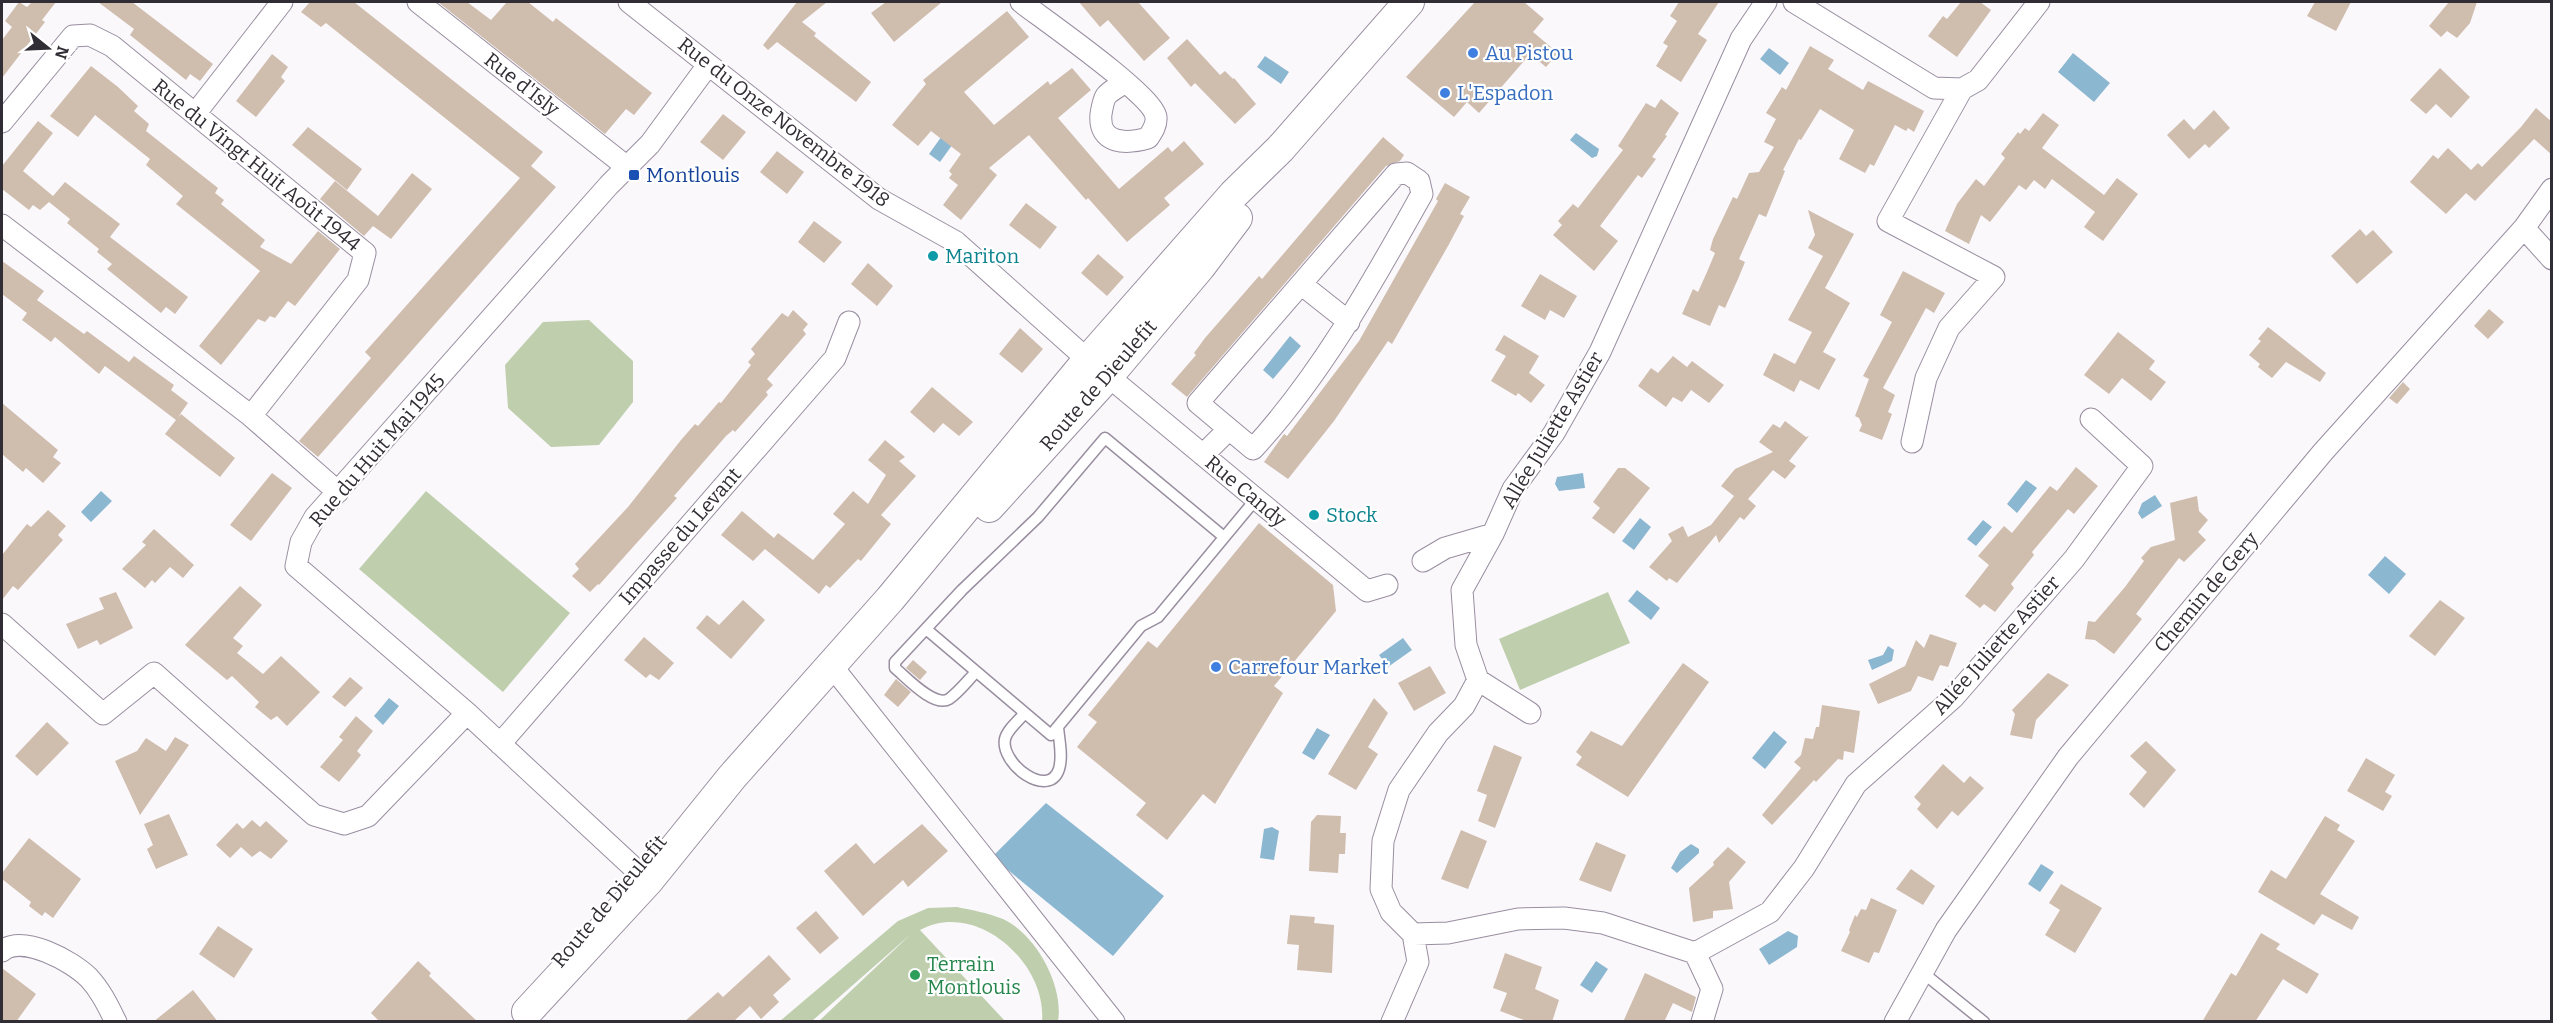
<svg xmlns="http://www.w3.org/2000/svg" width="2553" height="1023" viewBox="0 0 2553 1023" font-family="Bitter,serif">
<rect width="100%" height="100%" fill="#fbf8fc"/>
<path fill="#bfcfae" d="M589 320 633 361V402L599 445 551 447 508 408 505 365 543 322Z
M426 491 570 613 503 692 359 569Z
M1608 592 1630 643 1520 690 1499 639Z
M957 907C972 910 988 913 1003 919 1036 934 1064 986 1058 1021H1042C1047 963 976 899 920 930L1005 1021H819L911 934 812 1021H780L898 921 928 908Z"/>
<path fill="#8cb7d1" d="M1769 48 1789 63 1780 75 1760 59Z
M2073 53 2110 83 2094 102 2058 72Z
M1265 56 1289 72 1281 84 1257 67Z
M944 133 955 141 940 162 929 154Z
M1576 133 1599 149 1597 156 1592 158 1570 140Z
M1290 336 1301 346 1273 379 1263 370Z
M1583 473 1585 488 1559 491 1555 484 1557 477Z
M2026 480 2037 488 2017 513 2007 504Z
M101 491 112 501 91 522 81 512Z
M2155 495 2162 506 2142 519 2138 513 2142 503Z
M1640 518 1651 527 1634 550 1622 541Z
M1983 520 1992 527 1976 546 1967 539Z
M2385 556 2406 574 2389 594 2368 575Z
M1637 590 1660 608 1651 620 1628 601Z
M1403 638 1412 650 1388 667 1379 655Z
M1888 646 1894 650 1892 661 1872 670 1868 660 1883 655Z
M389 698 399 706 383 725 374 716Z
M1317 728 1330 735 1314 760 1302 753Z
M1774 731 1787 742 1765 769 1752 758Z
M1046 803 1164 896 1113 956 992 857Z
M1272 827 1279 831 1274 860 1260 858 1264 829Z
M1691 844 1699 849V853L1677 873 1671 868 1680 852Z
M2041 864 2054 872 2040 892 2028 884Z
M1788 931 1798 936 1797 947 1769 965 1759 949Z
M1596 961 1608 969 1592 993 1580 985Z"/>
<path fill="#cfbdae" d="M19 2 27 7 32 2H56L42 20 45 22 2 78V40L12 27 5 21Z
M98 2H132L213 64 200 81 190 74 186 80 130 35 134 29Z
M310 2H354L543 152 531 166 556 187 318 457 299 441 371 358 365 352 520 178 326 23 321 27 301 12Z
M438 2H467L491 20 507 2H528L553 22 556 18 652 93 634 115 626 109 605 134Z
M797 2H827L802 22 816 33 814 36 871 82 856 102 777 42 768 50 763 45Z
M886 2H942L894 42 871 13Z
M1079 2H1138L1170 38 1144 61 1108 20 1100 27Z
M1475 2H1524L1544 19 1533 32 1558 53 1546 67 1530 54 1479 113 1467 102 1454 117 1406 77Z
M1679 2H1719L1698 34 1707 40 1681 82 1656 66 1668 46 1663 43 1677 21 1670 16Z
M1961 2H1980L1991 10 1957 57 1928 36 1943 16 1947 19Z
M2315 2H2351L2336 31 2307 16Z
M2449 2H2477L2470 23 2457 38 2447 31 2441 37 2429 26Z
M1007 11 1029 37 964 92 994 125 1048 81 1050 85 1072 68 1091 90 1058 118 1119 189 1168 147 1172 152 1184 141 1204 164 1164 198 1170 205 1127 242 1088 198 1086 200 1029 135 989 168 997 175 961 220 943 205 958 185 949 178 952 174 949 171 961 154 931 131 918 146 892 125 926 84 923 80Z
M1187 39 1220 75 1225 71 1233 79 1234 78 1256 104 1235 124 1195 83 1191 87 1167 58Z
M1810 46 1834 60 1828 69 1863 90 1868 81 1924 111 1914 132 1908 128 1906 131 1895 125 1874 166 1870 164 1865 173 1839 159 1854 130 1820 109 1801 140 1799 139 1783 170 1785 171 1766 217 1759 214 1739 259 1745 262 1738 279 1725 308 1719 305 1710 326 1682 314 1693 289 1698 292 1707 272 1715 253 1710 250 1713 239 1733 197 1737 199 1749 173 1759 172 1774 147 1764 142 1776 119 1766 113 1782 87 1786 90Z
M272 54 288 67 281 77 285 81 256 117 236 101Z
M91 66 118 87 138 106 134 111 149 124 146 131 218 188 215 193 224 200 221 204 265 240 260 247 291 264 318 231 340 249 295 306 288 301 275 318 270 316 265 322 258 319 221 365 199 346 260 271 176 204 183 196 146 165 150 159 95 115 78 137 50 116Z
M2440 68 2470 97 2451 118 2436 104 2426 114 2410 100Z
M1661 99 1679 113 1665 135 1667 136 1652 157 1656 159 1642 178 1638 175 1600 226 1618 241 1594 271 1553 235 1562 225 1558 221 1573 204 1578 208 1623 150 1618 146 1646 103 1655 108Z
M2536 108 2552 122V155L2534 139 2475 201 2466 193 2446 214 2410 182 2433 155 2438 159 2448 148 2471 170 2478 163 2482 167 2521 127Z
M2214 110 2230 128 2209 148 2205 144 2189 159 2167 135 2184 119 2194 130Z
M2043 113 2059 125 2042 148 2104 195 2117 178 2138 194 2103 241 2084 227 2095 212 2052 179 2045 189 2034 180 2026 190 2019 185 1990 222 1981 215 1969 244 1945 231 1957 204 1976 179 1984 186 2005 158 2001 154 2018 132 2020 134 2025 128 2029 131Z
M723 114 746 132 723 160 700 142Z
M38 121 53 133 23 171 53 196 65 182 120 224 110 237 188 297 175 314 166 307 161 313 107 269 112 264 97 252 99 249 67 223 70 219 49 202 40 210 33 205 29 210 2 189V166Z
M308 127 362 169 347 190 292 145Z
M1383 137 1404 155 1400 161 1386 166 1187 397 1171 384 1196 355 1194 353 1205 338 1259 276 1262 279Z
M777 151 804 172 787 194 760 172Z
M412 173 432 189 391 239 373 226 364 236 320 199 335 181 378 216Z
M1445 183 1470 197 1460 214 1464 216 1448 246 1392 344 1388 341 1334 421 1288 479 1264 462 1284 434 1287 436 1359 341 1438 201 1436 199Z
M1026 203 1057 227 1040 249 1009 225Z
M1808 210 1854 234 1825 288 1850 303 1823 352 1836 359 1819 390 1800 380 1794 392 1763 375 1774 353 1795 364 1812 332 1788 320 1823 256 1808 248 1815 235Z
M814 221 842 242 824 263 798 242Z
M2360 229 2366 236 2373 230 2393 252 2357 284 2331 256Z
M1098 254 1124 277 1107 296 1081 273Z
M2 261 44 291 37 300 84 334 87 331 129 362 134 356 174 385 171 390 188 403 178 417 181 414 235 458 220 477 165 434 176 420 105 366 99 374 55 337 51 342 22 320 27 313 2 294Z
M868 263 893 286 877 306 851 284Z
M1903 271 1945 293 1934 313 1926 308 1883 388 1895 395 1888 412 1892 414 1882 440 1859 431 1862 425 1859 418 1855 416 1869 379 1863 376 1892 322 1880 315Z
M1540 274 1577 296 1564 318 1550 310 1545 320 1521 306Z
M2489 309 2504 322 2488 339 2474 326Z
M793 310 808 324 803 330 806 334 767 379 773 385 766 392 768 395 735 432 733 430 726 436 674 496 677 498 599 585 598 584 590 592 572 576 579 569 575 564 628 507 681 440 695 424 698 426 719 402 721 403 751 365 748 362 755 354 751 349 782 313 788 317Z
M2268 327 2326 373 2320 382 2286 362 2272 378 2258 367 2260 364 2249 355 2261 341 2258 339Z
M1020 328 1043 349 1022 373 999 354Z
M2118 332 2155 361 2149 369 2166 382 2151 401 2122 378 2109 394 2084 375Z
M1504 335 1539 356 1529 373 1545 385 1531 403 1518 393 1516 396 1491 381 1506 356 1495 350Z
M1673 356 1687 367 1692 361 1724 385 1709 403 1691 390 1682 402 1673 397 1666 407 1638 386 1651 368 1658 373Z
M2403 382 2410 389 2397 404 2389 398Z
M932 387 973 422 959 436 943 423 934 433 910 412Z
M2 403 58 450 53 457 61 463 43 483 26 468 23 472 2 454Z
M1785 421 1806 437 1809 436 1789 461 1796 466 1785 479 1773 470 1748 499 1756 506 1744 520 1740 517 1719 543 1716 535 1677 583 1669 578 1667 581 1649 567 1672 541 1668 534 1683 526 1688 537 1711 525 1734 496 1721 486 1735 469 1773 452 1759 442 1773 424 1780 428Z
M885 440 905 457 899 461 916 476 881 515 891 524 861 561 858 559 830 588 826 585 819 594 765 549 753 561 721 535 742 511 774 538 778 533 813 560 845 524 833 514 853 491 868 504 886 475 868 460Z
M2076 467 2098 486 2074 514 2068 509 2032 552 2034 555 2011 584 2014 588 1995 612 1984 604 1980 608 1965 596 1989 565 1978 556 2004 526 2012 533 2050 486 2057 491Z
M1618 468H1625L1650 488 1614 534 1592 518 1600 508 1593 502Z
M272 473 292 488 251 541 230 525Z
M2197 496 2199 511 2208 520 2198 532 2206 540 2184 562 2179 558 2136 614 2142 619 2114 654 2095 640 2085 639 2088 621 2095 622 2125 587 2144 561 2141 558 2151 547 2175 540 2170 503Z
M48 510 66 526 58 535 63 540 18 590 13 586 2 600V555L27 524 31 527Z
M1259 523 1333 585 1336 611 1274 686 1283 693 1215 804 1203 794 1167 840 1136 815 1146 803 1077 747 1097 722 1088 715 1148 641 1157 648Z
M154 529 194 565 183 578 170 567 155 583 152 580 145 588 122 569 146 545 142 542Z
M240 586 262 605 233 638 243 646 237 653 263 674 281 656 320 692 287 726 277 716 271 720 255 707 259 702 232 676 227 680 185 645Z
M116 592 133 628 100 645 97 640 78 649 66 624 104 609 99 598Z
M743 600 765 620 731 659 696 628 707 615 719 625Z
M2440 600 2465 618 2435 656 2409 636Z
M1930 634 1957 643 1948 667 1940 665 1933 681 1918 676 1911 691 1878 704 1869 684 1905 666 1916 640 1924 648Z
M644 637 674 663 659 680 650 674 646 678 624 660Z
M913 660 927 672 920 680 906 668Z
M1683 663 1709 682 1628 797 1576 765 1582 757 1576 752 1591 731 1622 746Z
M1430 666 1446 693 1414 711 1398 683Z
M2048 673 2069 685 2036 720 2032 739 2010 735 2015 714 2012 710Z
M350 677 363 688 345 707 332 697Z
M896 679 911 692 898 707 884 695Z
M1374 698 1388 713 1368 747 1378 754 1356 790 1328 774Z
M1822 705 1860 711 1854 753 1844 751 1843 760 1838 759 1816 782 1814 780 1772 825 1762 815 1801 768 1794 762 1801 755 1805 738 1813 739 1816 727H1819Z
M356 716 373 731 357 751 361 755 339 782 320 767 343 740 339 737Z
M47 722 69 743 37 776 15 756Z
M175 737 189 745 140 815 115 761 137 751 146 738 166 751Z
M2146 741 2176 770 2144 808 2129 794 2147 772 2130 756Z
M1494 745 1522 757 1495 828 1478 821 1487 795 1477 791Z
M2366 758 2395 775 2385 792 2392 796 2383 811 2347 791Z
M1943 764 1964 783 1970 776 1984 788 1958 816 1952 811 1937 829 1917 809 1921 804 1914 797Z
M169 814 188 855 156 869 147 849 153 845 144 824Z
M1317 815 1341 816 1340 833H1346L1345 854H1339L1338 873 1309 871 1311 822Z
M2325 816 2340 825 2337 830 2355 841 2320 894 2359 917 2352 930 2322 914 2314 925 2258 892 2271 870 2286 879Z
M252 820 260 827 266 821 288 841 271 859 260 851 252 857 241 847 230 858 216 845 237 823 243 829Z
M922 824 948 851 908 887 903 880 863 916 824 871 856 843 874 864Z
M1461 830 1487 841 1468 889 1441 879Z
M29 838 81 879 53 918 45 912 42 916 29 906 31 902 2 879V873Z
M1596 842 1626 855 1611 892 1579 880Z
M1728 847 1746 862 1729 882 1733 909 1713 911V918L1693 922 1689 888 1714 865 1713 862Z
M1911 869 1935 886 1923 905 1896 889Z
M2061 884 2102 908 2075 953 2045 935 2060 910 2049 903Z
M1871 898 1897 910 1879 953 1874 952 1869 963 1841 951 1850 932 1849 930 1855 915 1857 917 1861 909 1866 910Z
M816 911 839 938 820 954 796 928Z
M1290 915 1315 917 1314 923 1334 925 1332 973 1297 970 1299 945 1287 944Z
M218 926 253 949 234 978 199 954Z
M2261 933 2280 944 2276 949 2319 974 2307 994 2283 979 2255 1022H2202L2231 973 2236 976Z
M1505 953 1542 967 1535 989 1559 1000 1552 1022H1529L1500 1011 1507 993 1493 988Z
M769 955 791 979 773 995 779 1002 761 1019 750 1006 733 1022H684L718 992 723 997Z
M418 961 431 973 429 976 478 1022H380L371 1013Z
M2 968 36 994 16 1022H2Z
M1645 973 1696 997 1692 1012 1673 1003 1664 1022H1623Z
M193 990 218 1022H153Z"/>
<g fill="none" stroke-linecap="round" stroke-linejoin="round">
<defs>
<path id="service" d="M926 629 1051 735 1141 626 1158 617 1256 499
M976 672C968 680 959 692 949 699 934 708 906 677 895 668V662L962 590 1038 517 1105 438 1224 537
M1025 713C1018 721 1007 730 1005 739 1000 764 1049 800 1059 769 1063 756 1059 740 1058 727
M1922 972 1984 1022"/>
<path id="minor" d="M418 2 627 167
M629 2 879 199 956 242 1079 352 1367 591 1387 585
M1021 2C1043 19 1153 95 1156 117 1157 125 1152 132 1148 138 1127 144 1098 145 1101 114 1102 108 1103 101 1106 96 1111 90 1120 86 1125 82
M1766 2 1741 39 1600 352 1554 433 1513 489 1493 534 1462 590 1466 645 1478 680 1464 706 1438 733 1399 790 1383 841 1381 889 1391 912 1413 934 1448 933 1518 919 1564 918 1603 923 1695 953 1770 912 1804 868 1856 784 1953 698 2074 559 2142 466 2091 419
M1794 2 1934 88 1962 89 1978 80 2039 2
M195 114 282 2
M2 122 73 36 90 35 112 46 365 253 358 280 251 416 2 225
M1407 173 1419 181 1422 194C1372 283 1322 374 1253 449L1198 403 1396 174Z
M2524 228 2552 259
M1301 284 1349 322
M251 416 338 492
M1912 442 1926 378 1949 328 1994 277 1888 221 1962 89
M1203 455 1229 429
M1423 561 1445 548 1493 534
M2 624 103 714 154 673 314 815 344 824 368 816 467 713
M831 665 1114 1022
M1478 680 1530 713
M500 744 835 358 849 322
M648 881 467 713 296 566 301 542 315 517 609 185 650 144 708 65
M2 951C23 934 72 961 89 978 101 991 108 1006 116 1022
M1695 953 1712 989 1702 1022
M1392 1022 1418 962 1413 934
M1895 1022 1946 930 2068 757 2323 452 2524 228 2552 189"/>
<path id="secondary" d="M989 507 1108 376 1200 267 1237 218
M527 1012 648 881 732 777 890 599 1088 360 1234 194 1280 149 1409 2"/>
</defs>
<use href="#service" stroke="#998ea0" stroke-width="13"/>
<use href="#minor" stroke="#998ea0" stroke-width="23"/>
<use href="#secondary" stroke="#998ea0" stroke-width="32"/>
<use href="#service" stroke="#fff" stroke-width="10"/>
<use href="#minor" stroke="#fff" stroke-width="21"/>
<use href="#secondary" stroke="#fff" stroke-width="30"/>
</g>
<g fill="#3f7fe0" stroke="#fff" stroke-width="2">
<circle cx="1473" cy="53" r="6"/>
<circle cx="1445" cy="93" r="6"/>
<circle cx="1216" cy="667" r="6"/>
</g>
<rect fill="#1a4fb4" stroke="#fff" stroke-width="2" x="628" y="169" width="12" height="12" rx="3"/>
<g fill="#0f9aa8" stroke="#fff" stroke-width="2">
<circle cx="933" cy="256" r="6"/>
<circle cx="1314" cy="515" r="6"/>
</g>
<circle fill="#2e9e5b" stroke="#fff" stroke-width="2" cx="915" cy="975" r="6"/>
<g text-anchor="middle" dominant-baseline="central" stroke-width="4.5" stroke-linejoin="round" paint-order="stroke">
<g font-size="20" fill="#366cbe" stroke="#fff" text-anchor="start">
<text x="1485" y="53">Au Pistou</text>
<text x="1457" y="93">L'Espadon</text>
<text x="1228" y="667">Carrefour Market</text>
</g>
<g font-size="20" fill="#312d34" stroke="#fff">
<text transform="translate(522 84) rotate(38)">Rue d'Isly</text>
<text transform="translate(784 122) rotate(38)">Rue du Onze Novembre 1918</text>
<text transform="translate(257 165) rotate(39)">Rue du Vingt Huit Août 1944</text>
<text transform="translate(1098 385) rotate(-49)">Route de Dieulefit</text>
<text transform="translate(1552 430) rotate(-59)">Allée Juliette Astier</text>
<text transform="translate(377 450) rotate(-49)">Rue du Huit Mai 1945</text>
<text transform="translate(1246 491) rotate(40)">Rue Candy</text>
<text transform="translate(680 536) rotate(-49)">Impasse du Levant</text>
<text transform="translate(2206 592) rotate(-50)">Chemin de Gery</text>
<text transform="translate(1996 645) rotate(-48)">Allée Juliette Astier</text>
<text transform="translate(609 901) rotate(-50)">Route de Dieulefit</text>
</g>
<g font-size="20" fill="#164399" stroke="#fff" text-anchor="start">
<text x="646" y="175">Montlouis</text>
</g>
<g font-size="20" fill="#0d838f" stroke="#fff" text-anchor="start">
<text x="945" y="256">Mariton</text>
<text x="1326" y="515">Stock</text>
</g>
<g font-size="20" fill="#27864d" stroke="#fff" text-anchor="start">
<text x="927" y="964">Terrain<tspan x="927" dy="23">Montlouis</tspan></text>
</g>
</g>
<rect width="2553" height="1023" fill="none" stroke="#312d34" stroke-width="6"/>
<g transform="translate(48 48) rotate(108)" stroke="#ffffff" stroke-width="4.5" paint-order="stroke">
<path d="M0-4.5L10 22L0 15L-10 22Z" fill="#312d34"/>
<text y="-9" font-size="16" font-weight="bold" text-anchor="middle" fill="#312d34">N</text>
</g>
</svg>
